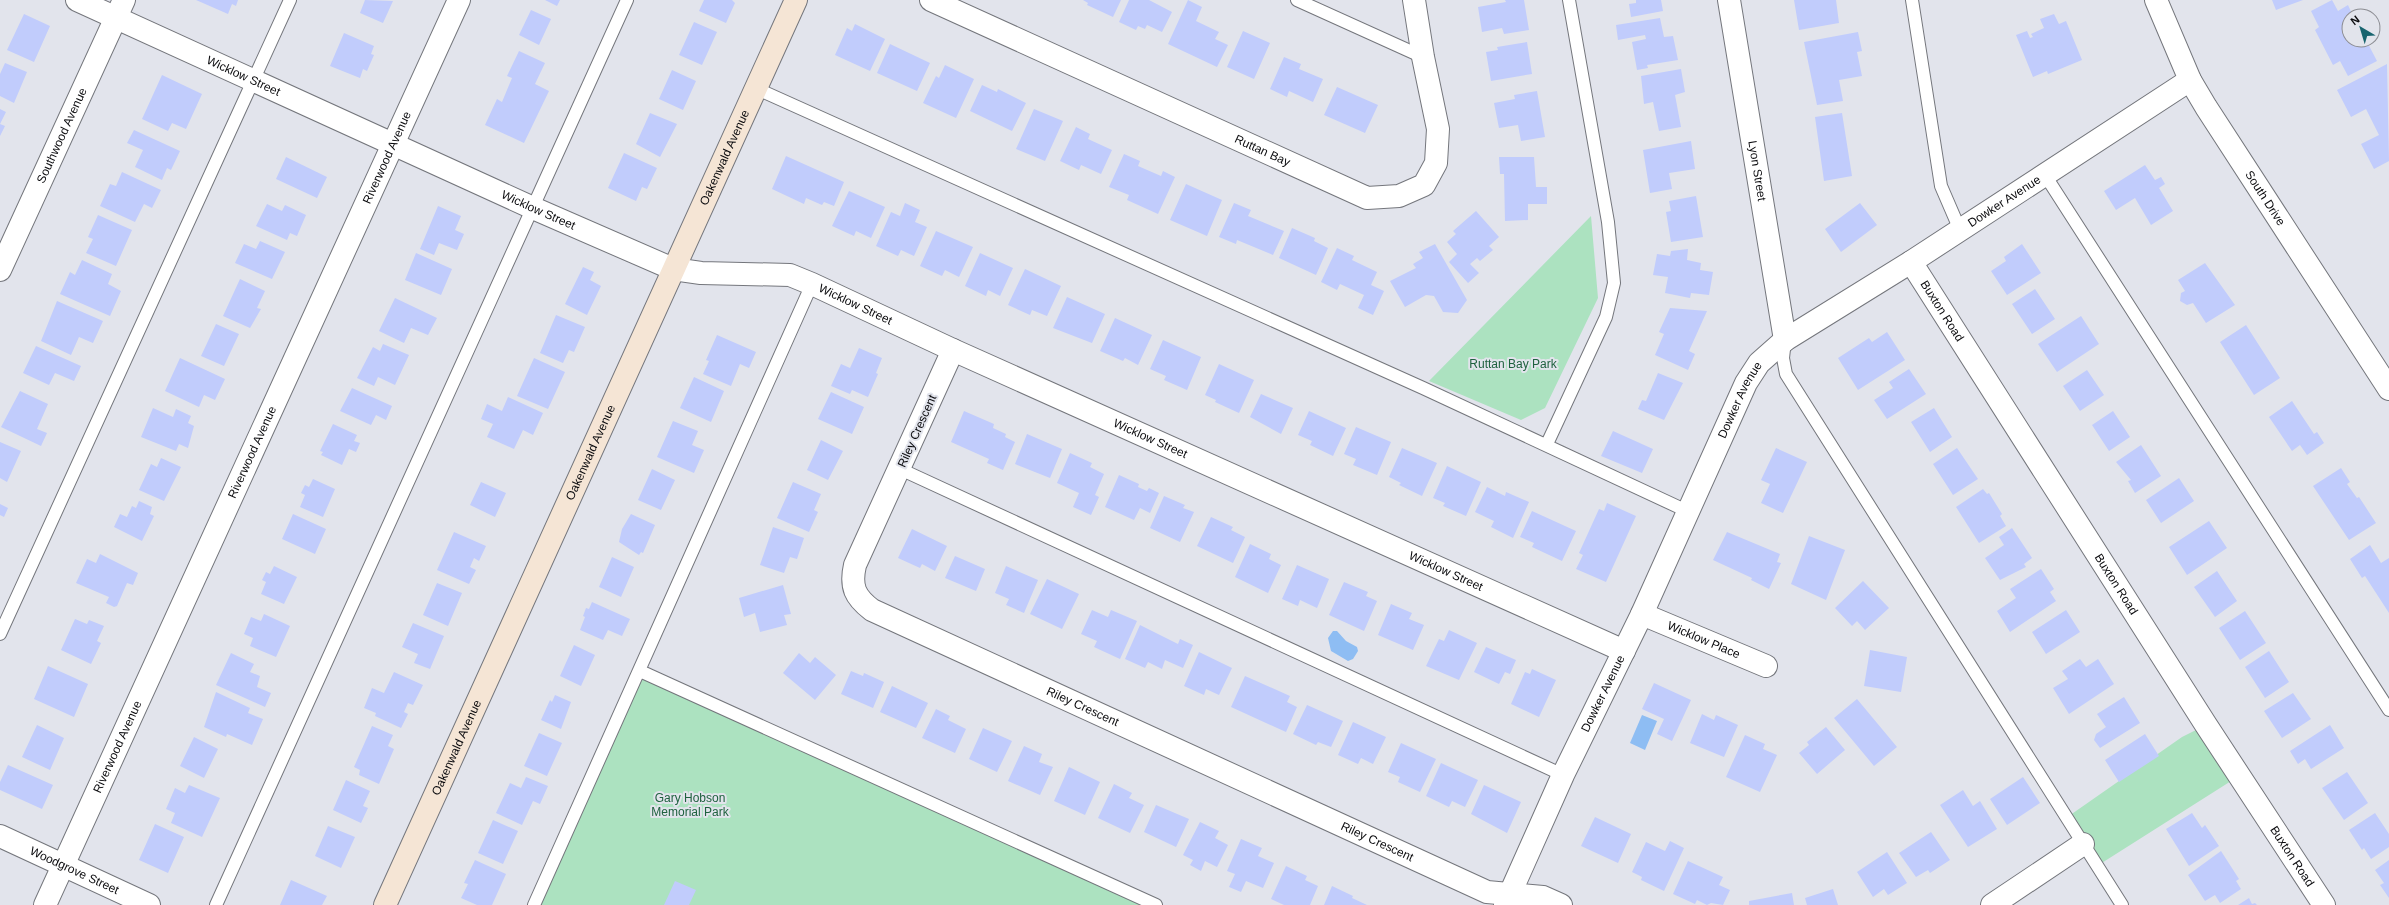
<svg xmlns="http://www.w3.org/2000/svg" width="2389" height="905" viewBox="0 0 2389 905" font-family="Arial,sans-serif">
<rect width="100%" height="100%" fill="#e2e4ec"/>
<path fill="#ace2c0" d="M1591 216 1598 298 1545 408 1521 420 1429 381Z
M640 671 1156 905H534Z
M2206 725 2239 776 2097 866 2066 818 2182 737Z"/>
<path fill="#8ebdf3" d="M1333 631H1337L1346 641 1357 647 1358 651 1353 659 1348 661 1331 651 1328 638Z
M1642 715 1657 721 1645 750 1630 743Z"/>
<path fill="#c1ccfc" d="M196 0H238L236 6 232 4 228 14Z
M365 0 393 1 383 23 360 13Z
M545 0H560L557 6Z
M704 0H732L735 3 726 23 699 11Z
M1083 0H1121L1113 17 1087 5 1088 3Z
M1129 0H1149L1172 12 1162 32 1147 25 1145 29 1138 26 1136 30 1119 22Z
M1188 0 1202 7 1196 21 1219 32 1215 39 1228 45 1217 67 1168 44Z
M1505 0H1524L1529 30 1504 34 1502 28 1482 32 1478 7 1506 2Z
M1636 0H1661L1663 11 1631 17 1629 4 1636 3Z
M1794 0H1836L1839 23 1799 30Z
M2272 0H2303L2276 10Z
M2332 0 2338 11 2348 5 2353 16H2349V40H2366L2377 61 2348 76 2340 61 2333 65 2315 30 2319 27 2311 11Z
M531 10 551 19 539 45 519 35Z
M24 14 50 26 34 62 7 50Z
M2054 14 2059 24 2066 21 2082 60 2048 74 2047 71 2033 77 2016 35 2027 31 2030 38 2033 37 2031 34 2044 28 2040 19Z
M1660 18 1664 37 1673 36 1678 60 1647 65 1648 68 1637 70 1632 42 1646 39 1645 35 1618 40 1616 25Z
M694 22 717 32 702 65 679 55Z
M855 24 885 39 870 71 835 55 847 28 852 31Z
M1243 31 1270 43 1254 79 1227 67Z
M1858 32 1862 51 1857 52 1862 76 1839 80 1843 101 1817 105 1804 42Z
M344 33 374 46 371 54 374 55 367 71 363 69 360 78 330 66Z
M1527 42 1532 74 1491 81 1486 52 1498 50 1497 47Z
M890 44 930 63 917 91 877 73Z
M519 51 545 63 535 84 549 91 524 143 485 125 497 99 502 102 512 78 507 76Z
M1284 57 1301 64 1299 69 1323 79 1313 102 1289 91 1287 97 1270 89Z
M5 63 27 72 14 103 0 96V74Z
M2387 64 2389 161 2374 169 2361 144 2379 135 2366 109 2351 117 2337 90Z
M945 65 974 79 956 118 923 103 936 76 939 78Z
M1681 69 1685 92 1675 95 1681 127 1659 131 1653 102 1644 104 1641 76Z
M672 70 696 81 683 110 659 99Z
M162 75 202 94 186 129 172 123 168 131 142 119Z
M982 85 997 92 998 89 1026 103 1012 131 970 111Z
M1337 87 1378 105 1365 133 1324 115Z
M1537 91 1545 137 1521 141 1518 125 1499 128 1494 103 1515 99 1514 95Z
M0 109 6 112 0 124 5 126 0 136Z
M1034 109 1063 121 1045 161 1016 149Z
M650 113 677 124 660 157 636 144Z
M1842 113 1852 176 1824 181 1815 117Z
M1076 127 1090 134 1088 139 1112 150 1101 174 1081 165 1079 170 1060 161Z
M134 130 180 151 171 170 167 168 162 180 135 167 143 150 127 143Z
M1691 141 1695 169 1669 173 1672 189 1650 193 1643 150Z
M624 153 657 168 647 189 642 187 636 201 608 188Z
M1124 154 1140 161 1138 166 1161 176 1163 171 1175 177 1158 214 1127 200 1129 195 1109 187Z
M786 156 844 182 834 206 824 202 822 205 806 198 804 204 772 189Z
M286 157 327 177 317 198 276 179Z
M1499 157H1534L1536 187H1547V204H1528V220L1505 221 1504 174H1500Z
M2145 165 2155 180 2161 177 2165 184 2159 188 2173 211 2151 225 2135 198 2116 210 2104 191Z
M122 172 161 190 152 208 144 204 135 222 100 206 110 184 116 186Z
M1186 184 1222 200 1207 236 1170 220Z
M849 191 885 207 871 238 856 231 854 236 832 226Z
M1696 196 1703 237 1671 242 1666 212 1671 211 1669 201Z
M905 203 920 210 915 222 927 227 914 256 901 250 898 256 876 246 891 212 900 216Z
M1234 203 1251 210 1248 216 1284 231 1273 255 1237 240 1236 244 1219 237Z
M1860 203 1877 225 1841 252 1825 229Z
M267 204 282 211 285 205 306 215 297 236 290 233 287 240 256 226Z
M438 206 461 216 455 230 464 234 457 250 439 243 434 255 420 249Z
M1476 211 1499 237 1489 246 1493 250 1480 261 1477 258 1470 264 1479 273 1468 283 1449 262 1457 254 1447 242 1456 234 1453 231Z
M98 215 132 230 116 266 86 253 93 239 88 237Z
M1292 228 1315 238 1314 241 1328 248 1316 275 1279 258Z
M936 231 973 247 959 277 945 270 942 276 920 266Z
M260 241 285 252 272 279 235 263 244 244 256 249Z
M1435 244 1467 300 1458 313 1443 312 1434 296 1426 295 1405 307 1390 281 1416 268 1413 264 1423 258 1419 252Z
M2022 244 2041 273 2007 295 1991 271 2006 261 2004 257Z
M1337 248 1354 256 1352 260 1377 272 1371 285 1384 291 1373 315 1358 308 1364 295 1340 284 1337 290 1321 282Z
M1688 249 1687 260 1701 263 1700 270 1713 272 1709 295 1691 293 1690 298 1665 293 1668 277 1653 275 1657 254 1670 256 1671 251Z
M416 253 452 269 441 295 405 280Z
M980 253 1013 268 1000 296 988 290 986 296 965 286Z
M82 260 112 274 108 284 121 291 110 316 60 294 70 272 75 275Z
M2205 263 2235 305 2206 323 2193 303 2187 305 2180 301 2181 293 2185 291 2178 280Z
M583 267 594 272 590 280 601 286 587 315 565 304Z
M1025 269 1061 286 1047 316 1032 310 1030 315 1008 305Z
M240 279 265 291 257 308 261 309 250 328 223 316Z
M2035 289 2055 319 2032 334 2012 304Z
M1067 297 1105 314 1092 343 1053 328Z
M395 298 437 318 428 335 411 328 404 343 379 331Z
M57 301 103 321 93 343 79 337 71 355 41 341Z
M1670 308 1707 311 1689 351 1695 354 1688 370 1655 355 1664 334 1659 332Z
M556 315 585 327 574 352 569 350 563 363 540 353Z
M2081 316 2099 344 2057 372 2038 344Z
M1115 318 1152 335 1138 365 1125 358 1123 361 1100 351Z
M216 324 239 334 224 366 201 356Z
M2246 325 2280 378 2254 395 2220 342Z
M1887 332 1905 360 1858 390 1838 358 1869 338 1872 342Z
M717 335 756 352 749 368 740 364 731 386 703 374 709 361 706 360Z
M1163 340 1201 357 1187 390 1164 380 1166 376 1150 369Z
M383 344 409 355 395 385 378 377 374 386 357 378 373 347 380 351Z
M36 346 81 366 74 381 55 373 49 385 23 373Z
M859 348 882 358 876 373 878 374 868 397 852 390 850 394 831 386 841 364 850 368Z
M180 358 225 379 215 400 204 395 199 407 165 391Z
M534 358 565 372 548 409 517 396Z
M1219 364 1254 380 1239 413 1215 402 1216 400 1205 395Z
M1909 369 1926 394 1887 419 1874 400 1893 388 1889 382Z
M2087 370 2104 395 2080 411 2063 386Z
M1658 373 1683 383 1664 420 1638 409 1642 400 1646 401Z
M694 377 724 391 711 422 680 408Z
M352 388 392 406 386 420 376 415 371 425 340 411Z
M20 391 48 404 37 429 47 433 41 446 1 427Z
M831 392 864 407 852 434 818 419Z
M1261 394 1293 408 1281 434 1250 417Z
M508 397 543 413 533 435 523 430 514 449 487 437 493 424 481 419 487 404 502 411Z
M2292 401 2314 434 2317 432 2324 443 2307 455 2300 445 2292 451 2269 417Z
M153 408 173 417 176 409 191 416 188 423 194 426 188 448 179 444 176 451 141 437Z
M1934 408 1952 437 1930 452 1911 422Z
M964 411 994 424 993 428 1006 434 1005 437 1015 442 1003 470 987 463 989 459 951 442Z
M1309 411 1346 428 1333 456 1310 445 1312 441 1298 435Z
M2113 411 2130 437 2109 451 2092 425Z
M673 421 698 431 692 445 704 450 694 473 657 457Z
M333 424 357 435 354 441 360 443 356 452 349 449 342 465 321 455 323 452 320 451Z
M1356 427 1391 442 1377 475 1353 465 1356 459 1344 454Z
M1613 431 1653 449 1642 473 1601 456Z
M1027 434 1062 449 1050 478 1015 464Z
M821 440 843 451 828 480 807 470Z
M0 442 21 451 7 482 0 478Z
M2141 445 2161 476 2135 493 2128 481 2131 480 2116 462Z
M1402 448 1437 463 1422 496 1399 485 1401 483 1389 477Z
M1776 448 1807 462 1783 513 1761 503 1770 484 1761 480Z
M1957 448 1978 479 1953 495 1933 464Z
M1070 453 1092 463 1090 467 1104 474 1095 495 1099 497 1091 515 1073 507 1079 493 1057 483Z
M161 458 181 467 164 501 139 490 151 464 157 467Z
M1447 466 1481 482 1466 516 1443 506 1445 503 1433 498Z
M2341 468 2350 482 2347 484 2357 498 2359 497 2376 523 2349 540 2313 486Z
M652 469 675 480 661 510 638 500Z
M1119 475 1139 484 1138 487 1147 491 1149 488 1159 493 1150 513 1140 508 1134 520 1105 507Z
M2179 478 2194 501 2161 523 2146 500Z
M313 479 335 489 323 517 300 507 305 495 301 493 305 485 309 487Z
M481 482 506 493 495 517 470 505Z
M793 482 821 494 814 510 818 512 809 532 777 518Z
M1487 487 1505 496 1506 492 1529 502 1513 538 1491 527 1494 521 1475 512Z
M1983 489 1987 494 1989 493 2002 514 2000 516 2006 526 1979 543 1956 507Z
M1164 496 1185 505 1183 508 1194 512 1180 542 1150 528Z
M139 501 152 507 150 514 154 516 142 541 114 527 120 514 127 517 132 506 136 508Z
M1607 503 1636 516 1606 582 1576 569 1583 555 1579 553 1599 509 1604 511Z
M0 504 8 508 4 517 0 515Z
M1532 511 1576 531 1562 561 1532 547 1534 543 1520 537Z
M293 514 326 529 315 554 282 539Z
M631 514 655 525 643 553 641 552 639 555 619 542 622 529Z
M1211 517 1233 527 1231 530 1245 537 1233 563 1197 546Z
M2209 521 2227 548 2187 575 2169 547Z
M773 527 804 538 797 559 790 557 784 573 760 565Z
M2012 528 2032 558 2024 564 2026 567 2000 580 1985 558 2004 545 1999 537Z
M912 529 947 546 935 571 922 564 920 568 898 558Z
M454 532 486 546 479 561 474 558 470 567 476 570 469 584 437 570Z
M1727 532 1780 554 1777 562 1781 563 1769 589 1751 580 1752 578 1713 560Z
M1809 536 1845 550 1826 600 1791 584Z
M1250 544 1271 554 1269 559 1281 565 1268 593 1235 577Z
M2370 545 2381 563 2389 558V613L2365 576 2362 578 2350 559Z
M100 554 138 573 133 585 127 583 117 606 114 607 106 603 109 597 76 583 87 559 96 563Z
M955 556 985 569 976 591 945 578Z
M612 557 634 567 621 597 599 587Z
M1297 565 1329 579 1317 608 1300 600 1298 606 1282 599Z
M274 566 297 577 284 604 261 594 266 582 262 580 266 572 270 574Z
M1006 566 1038 580 1024 613 1006 605 1009 599 995 593Z
M2041 569 2054 589 2050 592 2056 601 2010 632 1997 611 2016 598 2010 589Z
M2217 571 2237 601 2215 617 2194 587Z
M1047 579 1079 594 1062 629 1030 614Z
M1863 581 1889 608 1865 630 1857 621 1852 626 1835 608Z
M1344 582 1368 592 1366 596 1377 601 1364 631 1329 615Z
M437 583 462 593 448 626 423 615Z
M783 585 791 614 784 615 787 625 760 632 755 613 744 617 739 598Z
M592 602 630 619 622 636 608 630 603 640 580 630 585 617 583 616 586 608 589 609Z
M1391 604 1412 613 1409 619 1424 625 1413 650 1378 635Z
M1092 610 1108 617 1111 610 1137 621 1120 659 1094 647 1097 641 1081 634Z
M2066 610 2080 632 2046 654 2032 632Z
M2245 611 2266 643 2240 660 2219 628Z
M264 614 290 626 276 657 250 646 253 638 244 634 251 617 261 621Z
M75 619 87 624 89 620 104 626 97 641 101 643 91 664 61 650Z
M413 623 444 636 430 669 414 663 418 654 402 647Z
M1140 625 1178 644 1180 639 1193 645 1183 668 1165 660 1162 669 1148 662 1145 668 1125 659Z
M1449 630 1477 643 1459 680 1426 666 1439 639 1444 641Z
M574 645 595 655 581 686 560 676Z
M1486 647 1516 660 1510 674 1505 672 1499 684 1474 672Z
M1870 650 1907 657 1901 692 1864 686Z
M2269 651 2289 682 2265 698 2245 667Z
M1199 652 1232 668 1219 695 1206 689 1204 695 1184 686Z
M231 653 254 664 250 672 260 676 257 687 271 693 265 707 216 685Z
M799 653 810 663 815 657 836 675 815 700 783 673Z
M2080 659 2086 667 2098 659 2114 684 2069 714 2053 688 2068 679 2062 671Z
M48 666 88 684 74 717 34 699Z
M1532 669 1556 680 1539 717 1511 704 1525 672 1530 674Z
M851 671 863 676 864 673 884 682 873 708 841 694Z
M394 672 423 685 413 705 408 703 404 712 408 714 401 728 375 716 376 713 364 708 372 688 384 693Z
M1245 676 1290 696 1287 702 1297 707 1286 732 1231 707Z
M1654 683 1691 700 1672 741 1657 734 1664 719 1642 709Z
M892 686 928 703 916 728 880 712Z
M216 692 250 708 248 713 263 719 252 745 227 734 226 737 204 727Z
M2293 693 2311 719 2282 738 2264 711Z
M555 695 571 702 561 729 541 720 550 700 552 702Z
M2124 697 2140 723 2100 748 2094 740 2096 734 2106 727 2097 714Z
M1857 699 1897 747 1874 766 1834 718Z
M1307 705 1343 721 1331 747 1318 742 1316 745 1293 734Z
M936 709 950 716 948 720 966 729 955 753 922 738Z
M1702 714 1714 720 1716 715 1738 725 1724 757 1690 743Z
M1353 722 1386 737 1373 764 1361 758 1358 764 1338 755Z
M37 725 64 738 50 770 22 757Z
M2330 725 2344 748 2311 769 2305 759 2298 764 2290 751Z
M372 726 393 735 388 746 394 749 379 784 359 775 360 770 354 767Z
M1826 727 1845 750 1817 774 1799 753 1809 745 1807 742Z
M983 728 1012 741 997 772 969 759Z
M539 733 562 743 547 776 524 766Z
M2145 734 2159 756 2119 782 2105 760Z
M1745 735 1765 744 1763 749 1777 755 1760 792 1726 777Z
M194 737 218 749 204 778 180 766Z
M1401 743 1436 759 1420 792 1398 782 1400 777 1388 772Z
M1024 746 1042 754 1039 762 1053 767 1040 795 1008 781Z
M1441 763 1478 780 1465 807 1452 801 1449 807 1426 796Z
M8 765 53 785 42 809 0 790V782Z
M1069 767 1100 782 1085 815 1054 801Z
M2347 772 2368 803 2344 820 2322 788Z
M526 777 548 786 540 804 533 801 522 825 496 813 510 783 521 788Z
M2023 777 2040 803 2007 825 1990 799Z
M346 780 370 791 363 806 368 808 361 823 333 810Z
M1114 784 1132 793 1129 798 1144 805 1130 833 1098 818Z
M189 785 220 798 202 837 171 823 175 813 166 809 175 788 185 793Z
M1484 785 1521 802 1507 833 1471 814Z
M1963 790 1973 806 1980 801 1997 829 1968 847 1940 805Z
M1156 805 1189 819 1176 847 1144 832Z
M2192 813 2202 828 2205 825 2219 846 2189 866 2166 829Z
M2375 813 2389 834V847L2371 859 2364 848 2362 850 2349 830Z
M1595 817 1631 834 1618 863 1581 846Z
M493 820 518 831 503 864 478 853Z
M1200 822 1219 831 1215 838 1228 845 1217 867 1205 861 1201 871 1190 865 1193 860 1183 855Z
M155 824 184 837 168 873 139 860Z
M328 826 355 837 341 868 315 856Z
M1931 832 1950 860 1930 873 1928 870 1916 877 1899 853Z
M1241 839 1262 848 1258 856 1274 863 1263 888 1246 881 1241 892 1229 887 1235 874 1227 871Z
M1670 841 1684 848 1664 891 1641 880 1642 877 1632 872 1646 842 1665 851Z
M2221 851 2239 879 2236 881 2241 889 2220 903 2215 895 2205 901 2188 875Z
M1887 852 1907 883 1888 895 1884 889 1873 897 1857 872Z
M475 860 506 874 492 905H477L461 898 468 884 464 883Z
M2389 860V898L2380 885 2384 883 2375 870Z
M1688 861 1723 877 1719 885 1730 890 1723 905 1711 903 1707 905 1697 900 1695 904 1673 894Z
M1286 866 1307 876 1305 880 1318 886 1310 905H1284L1271 899Z
M291 880 327 896 322 905H280Z
M675 881 696 890 689 905H664Z
M1332 886 1353 896 1352 898 1367 905H1324Z
M1833 889 1838 905H1807L1805 898Z
M1792 893 1794 905H1749V901Z
M2249 898 2252 904 2255 903 2257 905H2238Z"/>
<g fill="none" stroke-linecap="round" stroke-linejoin="round">
<defs>
<path id="lane" d="M1297 0 1423 57
M1912 0 1941 186 1960 230
M755 88 1423 388 1687 511
M2045 175 2389 710
M1785 340 1783 358 1786 374 2122 905
M1547 444 1606 317 1614 283 1608 222 1569 0
M900 469 1563 775
M0 634 290 0
M640 671 1156 905
M216 905 627 0
M534 905 812 284"/>
<g id="street">
<path id="s1" d="M77 0 533 208 673 269 701 273 790 275 812 284 953 350 1624 651"/>
<path id="s2" d="M931 0 1367 198 1399 196 1424 185 1436 163 1438 129 1423 57 1414 0"/>
<path id="s3" d="M1729 0 1785 340"/>
<path id="s4" d="M2156 0 2190 80 2206 107 2389 389"/>
<path id="s5" d="M1911 262 2206 725 2324 905"/>
<path id="s6" d="M0 270 124 0"/>
<path id="s7" d="M953 350 855 565C850 587 855 597 872 610L1487 892 1543 897 1561 905"/>
<path id="s8" d="M1642 614 1766 666"/>
<path id="s9" d="M0 836 149 905"/>
<path id="s10" d="M45 905 459 0"/>
<path id="s11" d="M1505 905 1563 775 1642 614 1746 383 1759 363 1785 340 1911 262 2190 80"/>
<path d="M1992 905 2083 844"/>
</g>
<g id="secondary">
<path id="s12" d="M385 905 796 0"/>
</g>
</defs>
<use href="#lane" stroke="#74767c" stroke-width="14"/>
<use href="#street" stroke="#74767c" stroke-width="24"/>
<use href="#secondary" stroke="#74767c" stroke-width="24"/>
<use href="#lane" stroke="#fff" stroke-width="12"/>
<use href="#street" stroke="#fff" stroke-width="22"/>
<use href="#secondary" stroke="#f5e5d5" stroke-width="22"/>
</g>
<g text-anchor="middle" dominant-baseline="central" stroke-width="4" stroke-linejoin="round" paint-order="stroke">
<g font-size="12" fill="#0b0b0e" stroke="#e2e4ec">
<text stroke="none"><textPath href="#s1" startOffset="183">Wicklow Street</textPath></text>
<text stroke="none"><textPath href="#s6" startOffset="148">Southwood Avenue</textPath></text>
<text stroke="none"><textPath href="#s2" startOffset="364">Ruttan Bay</textPath></text>
<text stroke="none"><textPath href="#s12" startOffset="821">Oakenwald Avenue</textPath></text>
<text stroke="none"><textPath href="#s10" startOffset="822">Riverwood Avenue</textPath></text>
<text stroke="none"><textPath href="#s3" startOffset="173">Lyon Street</textPath></text>
<text stroke="none"><textPath href="#s4" startOffset="227">South Drive</textPath></text>
<text stroke="none"><textPath href="#s11" startOffset="893">Dowker Avenue</textPath></text>
<text stroke="none"><textPath href="#s1" startOffset="507">Wicklow Street</textPath></text>
<text stroke="none"><textPath href="#s1" startOffset="843">Wicklow Street</textPath></text>
<text stroke="none"><textPath href="#s5" startOffset="58">Buxton Road</textPath></text>
<text stroke="none"><textPath href="#s11" startOffset="557">Dowker Avenue</textPath></text>
<text transform="translate(917 431) rotate(-66)">Riley Crescent</text>
<text stroke="none"><textPath href="#s1" startOffset="1167">Wicklow Street</textPath></text>
<text stroke="none"><textPath href="#s10" startOffset="498">Riverwood Avenue</textPath></text>
<text stroke="none"><textPath href="#s12" startOffset="497">Oakenwald Avenue</textPath></text>
<text stroke="none"><textPath href="#s1" startOffset="1491">Wicklow Street</textPath></text>
<text stroke="none"><textPath href="#s5" startOffset="382">Buxton Road</textPath></text>
<text stroke="none"><textPath href="#s8" startOffset="67">Wicklow Place</textPath></text>
<text stroke="none"><textPath href="#s11" startOffset="233">Dowker Avenue</textPath></text>
<text stroke="none"><textPath href="#s7" startOffset="520">Riley Crescent</textPath></text>
<text stroke="none"><textPath href="#s10" startOffset="174">Riverwood Avenue</textPath></text>
<text stroke="none"><textPath href="#s12" startOffset="173">Oakenwald Avenue</textPath></text>
<text stroke="none"><textPath href="#s7" startOffset="844">Riley Crescent</textPath></text>
<text stroke="none"><textPath href="#s5" startOffset="706">Buxton Road</textPath></text>
<text stroke="none"><textPath href="#s9" startOffset="82">Woodgrove Street</textPath></text>
</g>
<g font-size="12" fill="#1f613f" stroke="#e2e4ec">
<text x="1513" y="364">Ruttan Bay Park</text>
<text x="690" y="798">Gary Hobson<tspan x="690" dy="14">Memorial Park</tspan></text>
</g>
</g>
<g transform="translate(2361 28) rotate(322)"><circle r="19" fill="#e2e4ec" stroke="#8c8d93"/>
<path d="M0-3L7 15L0 10L-7 15Z" fill="#18646f"/>
<text y="-6" font-size="11" font-weight="bold" text-anchor="middle" fill="#0b0b0e">N</text>
</g>
</svg>
